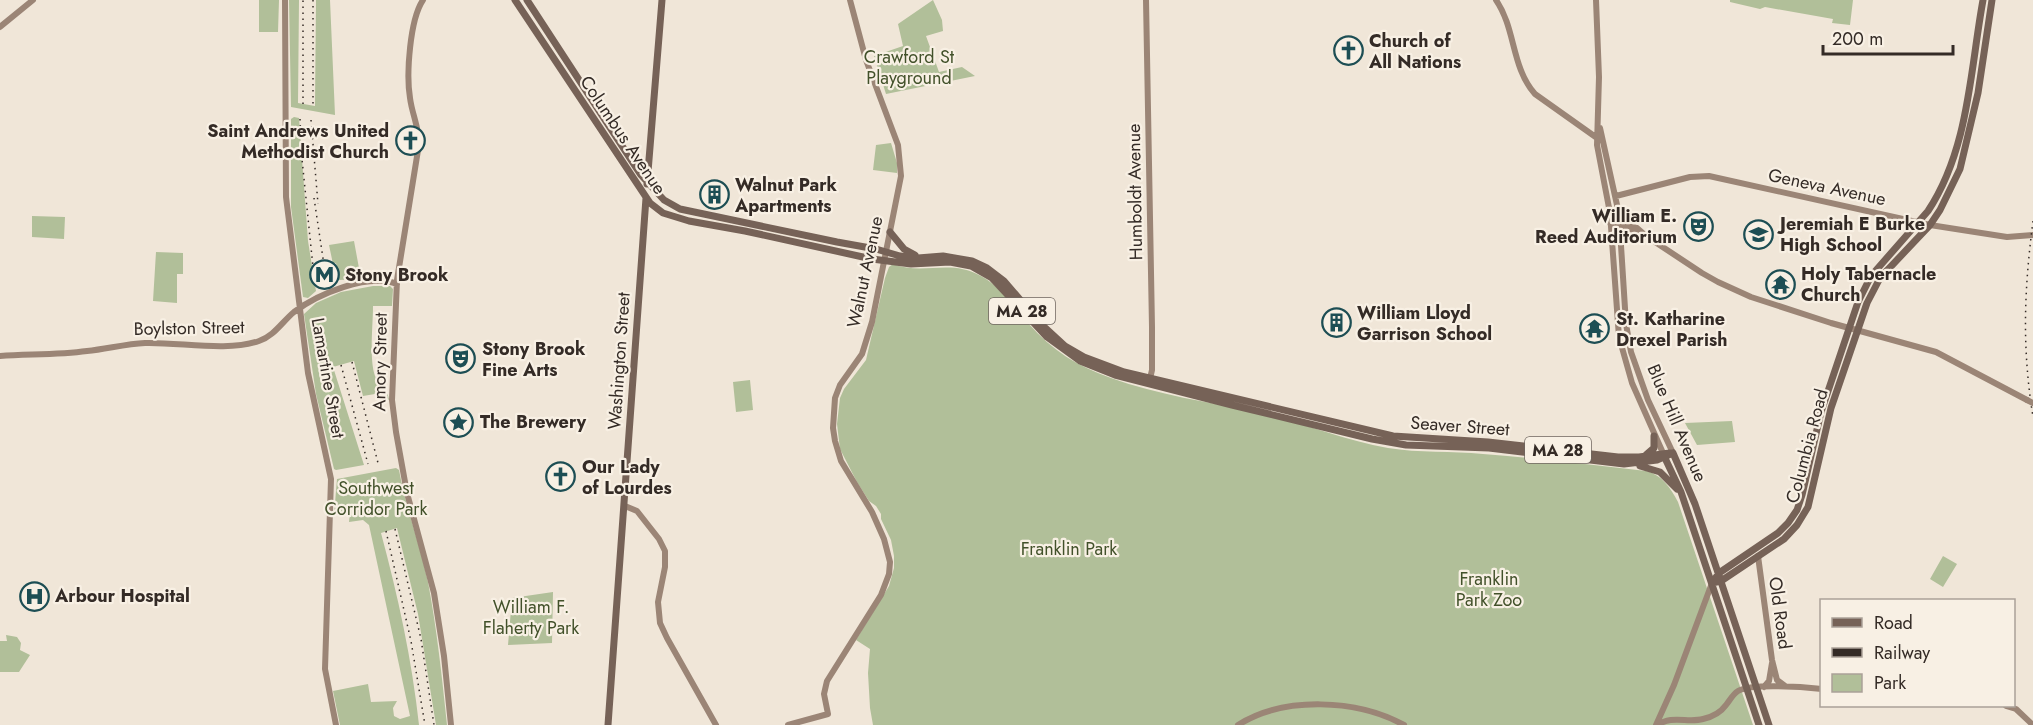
<svg xmlns="http://www.w3.org/2000/svg" width="2033" height="725" viewBox="0 0 2033 725" font-family="Jost,sans-serif">
<rect width="100%" height="100%" fill="#f0e6d8"/>
<path fill="#b1bf99" d="M259 0H279L278 32H259Z
M289 0H299L298 103 315 106 316 0H330L335 115 291 107Z
M933 0 942 20 943 31 926 36 939 72 962 67 975 76 886 94 874 56 903 46 898 24Z
M1730 0H1853L1850 25 1832 23 1833 19 1765 7 1760 9 1730 2Z
M294 117 299 118 308 241 316 291 308 298 303 297 291 207V119Z
M891 143 897 163V173L873 170 876 145Z
M32 216 65 217 64 239 32 237Z
M354 241 361 279 339 280 336 263 333 264 329 245Z
M156 252 183 253V274H177V303L153 301Z
M893 264C924 276 949 258 981 276 1001 287 1014 307 1029 324 1051 350 1079 367 1111 378 1158 395 1208 402 1257 412 1301 422 1343 440 1388 448 1419 453 1452 451 1483 454 1537 458 1592 465 1646 471 1662 475 1670 487 1678 502L1753 725H873L870 708 868 673 870 649 856 640 889 586 894 568V556L891 540 881 519V514L876 506 869 501 857 482 840 449 837 424 840 398 844 389 866 360 885 278 889 267Z
M373 286H390L393 289 392 306H373C373 326 369 359 375 376 378 386 388 389 389 400L381 393 363 396 354 361 333 367 364 465 336 470 334 469 316 394 304 314 316 303 341 292Z
M750 380 753 410 736 412 733 382Z
M1732 421 1735 442 1697 445 1685 423Z
M396 468 399 470C406 508 420 545 428 582 437 630 442 677 447 725H436L418 614 397 528 381 533C398 596 412 660 419 725H340L333 691 368 684 371 702 397 701 393 708 394 716 400 719 410 716 369 525 363 520 349 522 350 512 334 515 337 479Z
M1943 556 1957 564 1943 587 1930 579Z
M553 592 552 643 508 645 512 598Z
M6 635 17 637 21 643 20 650 30 655 19 672H0V641H7Z"/>
<g fill="none" stroke-linecap="round" stroke-linejoin="round">
<path stroke="#9b8576" stroke-width="6" d="M285 0 286 197 308 373 331 479 325 669 336 725
M423 0C410 19 406 74 410 98 412 114 419 127 419 144L397 280 392 400 396 432 407 493 434 593 444 656 451 725
M1146 0 1152 327V370L1149 383
M1496 0C1516 29 1511 67 1535 94L1597 138
M1596 0 1599 77 1597 145 1610 213 1619 337 1632 383 1663 453
M0 27 33 0
M1600 128 1619 214 1626 324 1631 352 1648 400 1673 453
M1616 196 1690 177 1709 176 1930 225 2007 237 2033 235
M1610 223 1637 228 1646 236 1702 273 1718 282 1751 297 1831 323 1936 352 2027 400
M1618 231 1643 235
M0 356C29 354 58 355 87 351 107 349 125 344 145 343 181 342 226 352 259 341 274 336 282 322 294 312 318 294 367 273 397 284
M625 506 637 511 659 539 665 551V567L658 602 660 623 667 638 716 725
M1758 556 1772 660 1777 680 1785 686
M1764 687 1769 681 1772 663
M2006 706 2016 709 2033 725
M788 725 828 714 824 694 827 681 881 595 889 574 890 562 884 539 872 512 841 461 835 441 833 428 835 398 840 385 862 354 872 322 901 176 898 145 866 60 850 0
M1238 725C1284 696 1357 699 1404 725
M1656 725 1674 685 1712 583
M1658 725C1671 715 1688 723 1703 719 1712 717 1721 712 1726 705 1730 700 1733 694 1738 691 1752 683 1804 687 1822 689"/>
<path stroke="#766257" stroke-width="7" d="M515 0 650 203 663 213 689 221 745 231 872 259 911 264 950 262 971 266 992 278 1047 337 1080 361 1115 375 1232 405 1372 439 1406 445 1489 448 1624 464 1657 460 1673 453
M527 0 641 175 664 200 680 209 837 242 876 249 900 256 918 258 943 256 972 261 987 268 1004 281 1040 323 1065 346 1084 357 1124 372 1393 436 1488 442 1618 457H1639L1670 453
M647 184 662 0
M890 232 904 249 915 255
M1673 453 1695 504 1769 725
M1646 455 1654 448V436
M1664 456 1681 492 1759 725
M1640 466 1660 472 1677 489
M1712 583 1721 581 1784 539 1797 525 1808 507 1831 408 1867 303 1880 278 1930 225 1940 210 1960 169 1978 93 1992 0
M1712 583 1719 573 1778 533 1788 523 1797 510 1802 495 1821 412 1858 302 1871 276 1928 211C1969 149 1970 71 1983 0
M608 725 646 198"/>
<path stroke="#342b26" stroke-width="1.5" stroke-dasharray="1.5 4.5" stroke-linecap="butt" d="M313 0V105
M303 104V0
M300 119 302 159 313 267
M311 120 318 204
M314 198 324 265
M2033 221C2024 291 2022 348 2033 417
M352 362 378 463
M341 365 368 464
M395 529 421 639 434 725
M386 531 411 641 425 725"/>
<path stroke="#9b8576" stroke-width="6" d="M2027 400 2033 403"/>
</g>
<defs>
<symbol id="church-ring" viewBox="-11 -11 22 22"><circle r="9.5" fill="#f8f0e4" stroke="#1d4e54" stroke-width="1.5"/><path d="M-1.2-6h2.4v3.5h3.3v2.4h-3.3V6h-2.4V-.1h-3.3v-2.4h3.3Z" fill="#1d4e54"/></symbol>
<symbol id="building-ring" viewBox="-11 -11 22 22"><circle r="9.5" fill="#f8f0e4" stroke="#1d4e54" stroke-width="1.5"/><path d="M-4-6H4V6H1V3H-1V6H-4ZM-2.5-4.3h1.7v1.8h-1.7ZM.8-4.3h1.7v1.8H.8ZM-2.5-1h1.7V.8h-1.7ZM.8-1h1.7V.8H.8Z" fill="#1d4e54"/></symbol>
<symbol id="theatre-ring" viewBox="-11 -11 22 22"><circle r="9.5" fill="#f8f0e4" stroke="#1d4e54" stroke-width="1.5"/><path d="M-5-5.5Q0-4 5-5.5V0Q5 5 0 6Q-5 5-5 0ZM-3.3-2.5H-1v1.5H-3.3ZM1-2.5H3.3v1.5H1ZM-2.8 1Q0 5.5 2.8 1Z" fill="#1d4e54"/></symbol>
<symbol id="school-ring" viewBox="-11 -11 22 22"><circle r="9.5" fill="#f8f0e4" stroke="#1d4e54" stroke-width="1.5"/><path d="M0-5L7-2L0 1L-7-2ZM-4 1L0 2.5L4 1V4Q0 6-4 4Z" fill="#1d4e54"/></symbol>
<symbol id="metro-ring" viewBox="-11 -11 22 22"><circle r="9.5" fill="#f8f0e4" stroke="#1d4e54" stroke-width="1.5"/><path d="M-5.5 5V-5H-3L0 0L3-5H5.5V5H3V-.5L0 4L-3-.5V5Z" fill="#1d4e54"/></symbol>
<symbol id="temple-ring" viewBox="-11 -11 22 22"><circle r="9.5" fill="#f8f0e4" stroke="#1d4e54" stroke-width="1.5"/><path d="M0-6L5-2H3V0L6.5 2.5H4V6H1.5V3h-3V6H-4V2.5H-6.5L-3 0V-2H-5Z" fill="#1d4e54"/></symbol>
<symbol id="sight-ring" viewBox="-11 -11 22 22"><circle r="9.5" fill="#f8f0e4" stroke="#1d4e54" stroke-width="1.5"/><path d="M0-6L1.8-2.2L6-1.7L2.9 1.2L3.7 5.4L0 3.3L-3.7 5.4L-2.9 1.2L-6-1.7L-1.8-2.2Z" fill="#1d4e54"/></symbol>
<symbol id="hospital-ring" viewBox="-11 -11 22 22"><circle r="9.5" fill="#f8f0e4" stroke="#1d4e54" stroke-width="1.5"/><path d="M-5-5h3v3.5h4V-5h3V5h-3V1.5h-4V5h-3Z" fill="#1d4e54"/></symbol>
</defs>
<g fill-rule="evenodd">
<use href="#church-ring" x="1332" y="34" width="33" height="33"/>
<use href="#church-ring" x="394" y="124" width="33" height="33"/>
<use href="#building-ring" x="698" y="178" width="33" height="33"/>
<use href="#theatre-ring" x="1682" y="210" width="33" height="33"/>
<use href="#school-ring" x="1742" y="218" width="33" height="33"/>
<use href="#metro-ring" x="308" y="258" width="33" height="33"/>
<use href="#temple-ring" x="1764" y="268" width="33" height="33"/>
<use href="#building-ring" x="1320" y="306" width="33" height="33"/>
<use href="#temple-ring" x="1578" y="312" width="33" height="33"/>
<use href="#theatre-ring" x="444" y="342" width="33" height="33"/>
<use href="#sight-ring" x="442" y="406" width="33" height="33"/>
<use href="#church-ring" x="544" y="460" width="33" height="33"/>
<use href="#hospital-ring" x="18" y="580" width="33" height="33"/>
</g>
<g text-anchor="middle" dominant-baseline="central" stroke-width="4.5" stroke-linejoin="round" paint-order="stroke">
<g fill="#f8f0e4" stroke="#6f665f" stroke-width="1.5">
<rect x="989" y="298" width="66" height="26" rx="4.5"/>
<rect x="1525" y="437" width="66" height="26" rx="4.5"/>
</g>
<g font-size="16" font-weight="bold" fill="#342b26">
<text x="1022" y="311">MA 28</text>
<text x="1558" y="450">MA 28</text>
</g>
<g font-size="18" font-weight="bold" fill="#342b26" stroke="#f8f0e4" text-anchor="start">
<text x="1369" y="41">Church of<tspan x="1369" dy="21">All Nations</tspan></text>
<text x="389" y="131" text-anchor="end">Saint Andrews United<tspan x="389" dy="21">Methodist Church</tspan></text>
<text x="735" y="185">Walnut Park<tspan x="735" dy="21">Apartments</tspan></text>
<text x="1677" y="216" text-anchor="end">William E.<tspan x="1677" dy="21">Reed Auditorium</tspan></text>
<text x="1780" y="224">Jeremiah E Burke<tspan x="1780" dy="21">High School</tspan></text>
<text x="1801" y="274">Holy Tabernacle<tspan x="1801" dy="21">Church</tspan></text>
<text x="345" y="275">Stony Brook</text>
<text x="1357" y="313">William Lloyd<tspan x="1357" dy="21">Garrison School</tspan></text>
<text x="1616" y="319">St. Katharine<tspan x="1616" dy="21">Drexel Parish</tspan></text>
<text x="482" y="349">Stony Brook<tspan x="482" dy="21">Fine Arts</tspan></text>
<text x="480" y="422">The Brewery</text>
<text x="582" y="467">Our Lady<tspan x="582" dy="21">of Lourdes</tspan></text>
<text x="55" y="596">Arbour Hospital</text>
</g>
<g font-size="18" fill="#42512a" stroke="#f8f0e4">
<text x="909" y="57">Crawford St<tspan x="909" dy="21">Playground</tspan></text>
<text x="376" y="488">Southwest<tspan x="376" dy="21">Corridor Park</tspan></text>
<text x="1069" y="549">Franklin Park</text>
<text x="1489" y="579">Franklin<tspan x="1489" dy="21">Park Zoo</tspan></text>
<text x="531" y="607">William F.<tspan x="531" dy="21">Flaherty Park</tspan></text>
</g>
<g font-size="18" fill="#342b26" stroke="#f8f0e4">
<text transform="translate(623 135) rotate(56)">Columbus Avenue</text>
<text transform="translate(1827 187) rotate(12)">Geneva Avenue</text>
<text transform="translate(1135 192) rotate(-91)">Humboldt Avenue</text>
<text transform="translate(865 272) rotate(-78)">Walnut Avenue</text>
<text transform="translate(189 328) rotate(-1)">Boylston Street</text>
<text transform="translate(619 361) rotate(-86)">Washington Street</text>
<text transform="translate(380 362) rotate(-89)">Amory Street</text>
<text transform="translate(328 378) rotate(80)">Lamartine Street</text>
<text transform="translate(1677 423) rotate(67)">Blue Hill Avenue</text>
<text transform="translate(1460 426) rotate(4)">Seaver Street</text>
<text transform="translate(1807 446) rotate(-75)">Columbia Road</text>
<text transform="translate(1780 613) rotate(82)">Old Road</text>
</g>
</g>
<rect x="1820" y="599" width="195" height="108" fill="#f8f0e4" stroke="#aaa198" stroke-width="1.5"/>
<rect x="1832" y="618" width="30" height="9" fill="#766257" stroke="#aaa198" stroke-width="1.5"/>
<text x="1874" y="629" font-size="18" fill="#342b26">Road</text>
<rect x="1832" y="648" width="30" height="9" fill="#342b26" stroke="#aaa198" stroke-width="1.5"/>
<text x="1874" y="659" font-size="18" fill="#342b26">Railway</text>
<rect x="1832" y="674" width="30" height="18" fill="#b1bf99" stroke="#aaa198" stroke-width="1.5"/>
<text x="1874" y="689" font-size="18" fill="#342b26">Park</text>
<path d="M1823 45v9h130v-9" fill="none" stroke="#342b26" stroke-width="3"/>
<text x="1832" y="45" font-size="18" fill="#342b26" stroke="#f8f0e4" stroke-width="4.5" paint-order="stroke">200 m</text>
</svg>
